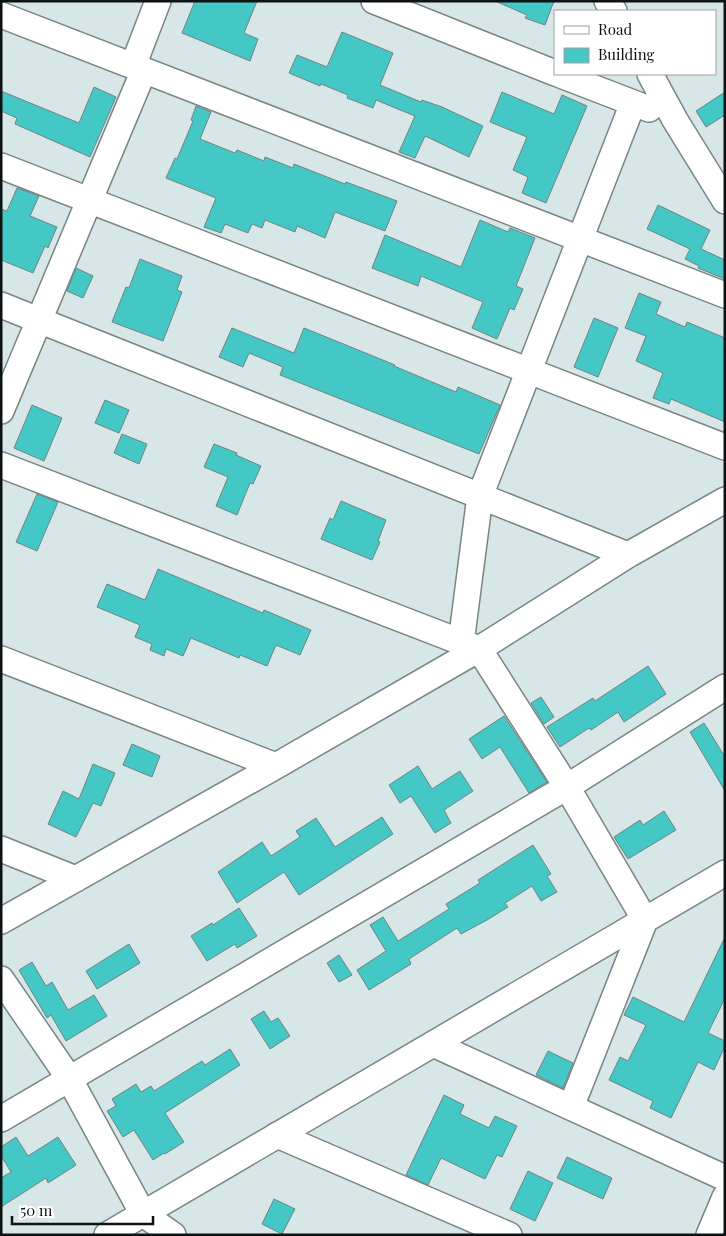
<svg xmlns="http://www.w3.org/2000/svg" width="726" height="1236" viewBox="0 0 726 1236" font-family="'Playfair Display',serif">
<rect width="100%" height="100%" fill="#d7e7e7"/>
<path fill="#44c8c6" stroke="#738281" d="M195 1H257L244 33 258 39 250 61 182 33Z
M495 1H554L545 25 525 18 527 15Z
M342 32 393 53 380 85 421 102 422 100 442 107 483 126 469 157 425 136 415 158 399 152 415 116 376 100 373 108 347 98 348 95 321 84 320 86 289 73 297 55 327 67Z
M94 87 116 97 90 157 15 124 17 118 1 111V91L79 123Z
M502 92 554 114 562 95 587 106 546 203 522 193 528 177 513 170 527 137 490 122Z
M725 92V115L706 127 696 111Z
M196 106 211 112 200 139 235 153 237 150 264 161 265 157 293 168 294 164 345 184 346 182 397 201 385 231 335 212 325 238 297 226 295 232 265 220 262 228 252 224 248 233 225 224 221 233 204 227 216 198 166 178 175 158 177 159 193 121 191 120Z
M17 188 39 196 30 216 57 227 48 248 45 246 33 273 1 260V209L7 211Z
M658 205 710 230 701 249 725 260V279L698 268 699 266 685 259 690 249 647 229Z
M480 220 508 232 510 228 535 238 516 286 523 289 514 310 510 308 497 339 472 328 483 302 421 276 418 286 372 268 385 235 461 267Z
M140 259 182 276 177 290 182 292 163 341 112 322 126 287 129 288Z
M76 268 93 276 83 298 67 291Z
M639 293 661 302 656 314 685 327 687 322 725 338V422L671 399 669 404 653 398 663 373 636 361 646 336 625 328Z
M594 318 618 328 598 377 574 367Z
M232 328 294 353 304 328 395 365 394 366 456 392 458 387 500 405 479 454 280 375 283 367 249 353 243 367 219 357Z
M105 400 129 410 119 433 95 423Z
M32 405 62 418 44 461 14 448Z
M122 434 147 444 139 464 114 453Z
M214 444 237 453 236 455 261 466 253 484 250 483 237 515 216 506 228 477 204 467Z
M37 494 58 502 37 551 16 542Z
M341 501 386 520 378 541 380 542 372 560 321 539 330 518 333 520Z
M158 569 263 613 264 610 311 630 300 655 276 645 267 666 240 655 239 658 191 638 183 656 166 649 164 656 150 650 152 644 135 637 140 625 97 607 107 584 145 600Z
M648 666 666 694 624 722 618 712 591 730 589 728 560 747 547 727 593 698 595 701Z
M541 697 554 717 544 724 531 703Z
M504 716 547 782 529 793 500 747 482 759 469 739Z
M704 723 725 757V791L690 732Z
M132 744 160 756 152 777 123 765Z
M93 764 115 773 101 806 93 803 76 837 48 824 63 791 79 799Z
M418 766 432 789 460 771 473 791 444 810 451 823 435 833 411 796 400 803 389 785Z
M664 811 676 830 628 859 614 837 640 820 643 825Z
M382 817 393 834 299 895 284 872 237 903 218 872 262 842 271 856 300 837 296 831 316 818 335 847Z
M533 845 551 874 547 876 557 892 541 901 532 886 505 903 508 907 487 920 461 934 457 928 409 959 411 964 369 990 357 970 386 951 370 925 383 917 398 941 449 909 446 904 480 883 478 880Z
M239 908 257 936 237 948 235 944 207 961 191 936 212 923 213 925Z
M725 937V998L708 1033 725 1041V1046L714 1070 698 1062 671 1118 650 1108 653 1101 609 1080 620 1057 628 1061 646 1025 624 1015 633 997 684 1022Z
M129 944 140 963 97 989 86 971Z
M339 955 352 975 339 982 327 963Z
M32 962 46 986 52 982 68 1010 94 995 107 1016 66 1041 51 1015 47 1018 19 970Z
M264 1011 271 1022 278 1018 290 1036 270 1049 251 1019Z
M230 1049 240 1065 165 1113 184 1142 165 1154 164 1153 153 1160 134 1130 123 1137 107 1111 116 1106 112 1099 136 1084 141 1092 151 1086 154 1091 202 1061 205 1065Z
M548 1051 573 1063 563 1088 536 1075Z
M444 1095 464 1105 460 1114 489 1128 495 1116 517 1126 502 1157 497 1155 485 1179 441 1158 428 1185 406 1175Z
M16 1137 28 1156 58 1137 76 1165 48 1183 46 1178 1 1207V1178L11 1172 1 1156V1147Z
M567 1157 612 1178 603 1199 557 1178Z
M528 1171 553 1183 535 1221 510 1209Z
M274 1199 295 1209 282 1234 262 1224Z"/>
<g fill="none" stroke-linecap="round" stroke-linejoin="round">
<defs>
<path id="minor" d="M374 1 555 73
M607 1 614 11
M1 15 725 295
M133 66 158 1
M558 74 649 109
M650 74 675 120 725 201
M1 166 725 447
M1 305 628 555
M1 411 144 70
M1 465 479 649 567 787 645 920 571 1107
M461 643 480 496 633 103
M1 659 276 766
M1 849 76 879
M1 921 276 766 479 649 628 555 725 500
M1 979 69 1078 143 1214 173 1235
M433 1044 725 1178
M1 1119 567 787 725 687
M277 1135 509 1235
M107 1235 725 873
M709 1235 725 1197"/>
</defs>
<use href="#minor" stroke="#778685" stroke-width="28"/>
<use href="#minor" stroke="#fff" stroke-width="25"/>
</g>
<rect width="726" height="1236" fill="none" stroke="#0d1312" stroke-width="5"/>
<rect x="554" y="10" width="162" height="65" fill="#ffffff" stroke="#9ea1a0"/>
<rect x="564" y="26" width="25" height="8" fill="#ffffff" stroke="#9ea1a0"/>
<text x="598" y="35" font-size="15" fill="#0d1312">Road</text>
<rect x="564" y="48" width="25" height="15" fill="#44c8c6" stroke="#9ea1a0"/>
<text x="598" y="60" font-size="15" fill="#0d1312">Building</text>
<path d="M12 1216v8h141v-8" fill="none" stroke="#0d1312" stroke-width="2.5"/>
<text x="20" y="1216" font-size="15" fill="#0d1312" stroke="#ffffff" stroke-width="4" paint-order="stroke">50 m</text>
</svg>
